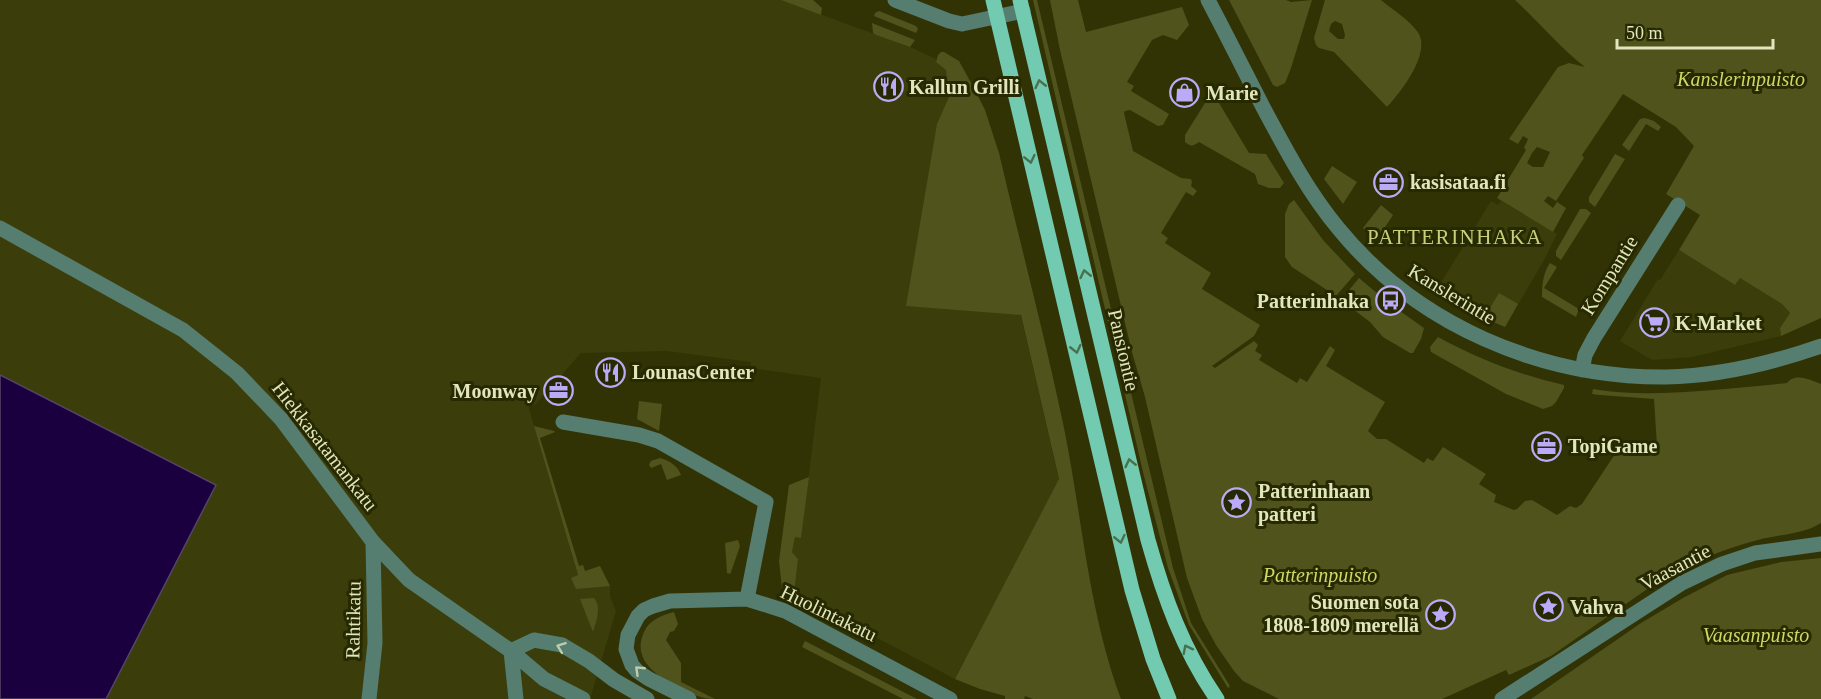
<svg xmlns="http://www.w3.org/2000/svg" width="1821" height="699" viewBox="0 0 1821 699" font-family="Georgia,serif">
<rect width="100%" height="100%" fill="#313305"/>
<path fill="#3b3e0b" d="M0 0H781L910 47 936 59V62L967 84 1059 480 955 679 794 594 798 559 792 552 795 537H801L821 378 751 368V362L667 351 581 353 535 405H528L578 576 601 569 610 586V596L616 611 590 699H106L216 486 0 375Z
M1491 201 1498 205 1501 201 1557 234 1544 260 1505 327 1463 308 1436 291Z
M1679 250 1735 285 1740 278 1782 304 1790 313 1780 328 1781 336 1692 357 1652 360 1620 341 1658 279 1660 280Z"/>
<path fill="#50531b" fill-rule="evenodd" d="M781 0H813L822 8 821 15Z
M1033 0H1037L1173 568 1191 623 1230 686 1228 688 1189 625 1168 568 1144 476Z
M1050 0H1078L1086 32 1182 7 1189 25 1177 40 1163 35 1152 40 1127 82 1134 86 1131 91 1169 114 1163 125 1158 126 1130 110 1125 111 1124 113 1133 151 1181 178 1191 179 1192 182 1191 186 1197 191 1193 196 1186 192 1161 233 1168 238 1165 243 1211 273 1202 289 1260 325 1254 336 1212 366 1215 368 1254 341 1258 345 1255 351 1262 355 1259 360 1297 383 1300 378 1307 382 1330 346 1335 350 1326 366 1385 402 1368 431 1377 439H1386L1424 463 1427 458 1433 461 1443 447 1486 474 1479 484 1496 495 1494 502 1514 510 1517 509 1525 501 1532 500 1557 515 1570 506 1576 508 1582 504 1613 457C1626 445 1640 446 1657 446L1654 399 1600 395 1592 394 1593 389C1633 396 1673 393 1713 390 1738 388 1763 386 1787 383 1795 372 1811 380 1821 384V523C1802 535 1779 534 1758 540 1726 548 1695 561 1666 576L1551 656 1509 675 1506 670 1442 699H1279L1243 681 1234 671 1216 645 1202 619 1187 578 1145 397 1132 352 1060 50Z
M1229 0H1286L1291 2 1312 0 1291 68 1285 83 1277 87 1273 85Z
M1325 0H1381C1393 10 1408 19 1417 31 1433 51 1401 92 1387 107L1334 52 1319 48 1316 45 1314 38ZM1335 21 1342 24 1345 35 1344 39H1338L1329 31 1331 24Z
M1515 0H1821V318L1781 336 1780 328 1790 313 1782 304 1740 278 1735 285 1679 250 1700 215 1666 194 1694 146 1676 127 1623 94 1582 155 1584 158 1556 201 1548 196 1544 201 1553 208 1557 202 1566 208 1553 232 1497 198 1526 150 1524 148 1528 139 1523 136 1518 144 1509 139 1558 67 1569 63 1585 67C1559 47 1539 22 1515 0ZM1537 147 1550 152 1543 167H1533L1527 163 1532 153Z
M879 11 916 26 918 29 916 33 874 16 875 13Z
M872 23 915 40 910 47 876 35 873 33Z
M941 52H944L959 61 975 90 985 110 999 153C1020 243 1044 333 1063 423 1082 515 1088 610 1121 699H1033L1025 696 1024 699H1005V696L980 689 955 679 1059 479 1021 315 906 306 937 124 949 97 946 70 936 62 938 55Z
M1225 83 1227 87 1219 103 1249 153 1266 154 1284 183 1280 188H1269L1258 184 1255 174 1199 142C1193 146 1191 147 1185 142V135L1215 87Z
M1645 118 1654 121 1661 127 1658 131 1646 124 1629 151 1622 145 1640 119Z
M1615 154 1625 159 1595 207 1589 202V197Z
M1332 166 1357 182 1343 204 1324 179Z
M1294 200 1323 240 1355 274 1336 296 1292 267 1285 257V214L1289 204Z
M1381 205 1393 215 1376 241 1363 228Z
M1580 209H1586L1591 213 1561 260 1556 256V251Z
M1550 263 1557 267 1544 288 1579 309 1576 317 1542 297C1542 285 1543 273 1550 263Z
M1359 278 1378 294 1376 299 1387 307 1390 304 1424 328 1421 339 1413 353H1410L1383 337 1370 322 1341 300Z
M1499 293 1518 304 1505 327 1484 318Z
M1438 337C1478 359 1520 375 1564 385V388L1556 402 1552 406 1543 409 1506 394 1431 352 1430 347Z
M639 401 662 404 659 431 637 419Z
M534 426 554 431 555 432 540 438 579 566 583 565 585 571 600 566 610 586 576 589 571 578 578 575Z
M660 458C669 460 678 466 681 475L667 480 661 464 651 468 649 465 651 461Z
M809 477 801 538 795 537 792 552 798 559 794 594 782 588 779 561 789 485Z
M738 540 740 546 731 572 730 574 727 573 725 543Z
M1821 558V699H1531L1641 623 1683 598 1727 575 1781 562Z
M594 598C602 607 596 622 593 632L580 599Z
M674 612 678 624 674 631 670 632 666 640 681 663V682L715 699C701 699 692 694 680 688 658 677 631 660 644 632 649 620 662 615 674 612Z
M805 641 917 699H903L802 647Z"/>
<path fill="#1b0040" stroke="#564566" stroke-width="1.5" d="M0 375 216 485 106 699H0Z"/>
<g fill="none" stroke-linecap="round" stroke-linejoin="round">
<path stroke="#557d70" stroke-width="15" d="M895 0 949 21 962 24 1023 11
M1208 0C1227 36 1245 72 1264 109 1286 150 1308 192 1338 228 1417 325 1541 378 1666 377 1718 376 1772 363 1821 346
M0 228 183 330 237 373 281 419 373 542 409 580 511 651 544 679 583 699
M1582 370 1585 355 1594 338 1678 205
M563 422 639 435 658 441 766 502 747 599
M511 651 534 640 562 645 589 661 614 680 647 699
M511 651 516 699
M369 699 375 643 373 542
M689 699 649 679 637 671 632 665 626 649 628 635 638 616 644 610 653 606 670 601 747 599 785 611 950 699
M1502 699 1682 583 1722 564 1755 553 1821 544"/>
<path stroke="#72cab0" stroke-width="15" d="M993 0 1132 590 1153 659 1169 699
M1020 0 1148 540C1164 597 1183 650 1217 699"/>
</g>
<defs><path id="oneway-chevron" d="M-2-3.5L2.5 0L-2 3.5" fill="none" stroke-width="1.6" stroke-linecap="round" stroke-linejoin="round" transform="scale(1.5)"/></defs>
<g stroke="#49714f">
<use href="#oneway-chevron" transform="translate(1040 84) rotate(-103)"/>
<use href="#oneway-chevron" transform="translate(1030 159) rotate(77)"/>
<use href="#oneway-chevron" transform="translate(1085 274) rotate(-103)"/>
<use href="#oneway-chevron" transform="translate(1076 349) rotate(77)"/>
<use href="#oneway-chevron" transform="translate(1130 463) rotate(-103)"/>
<use href="#oneway-chevron" transform="translate(1120 539) rotate(77)"/>
<use href="#oneway-chevron" transform="translate(1187 649) rotate(-117)"/>
</g>
<g stroke="#beccaa">
<use href="#oneway-chevron" transform="translate(561 647) rotate(-159)"/>
<use href="#oneway-chevron" transform="translate(639 670) rotate(-136)"/>
</g>
<defs>
<symbol id="restaurant-ring" viewBox="-11 -11 22 22"><circle r="9.5" fill="#272900" stroke="#baaaf7" stroke-width="1.5"/><path d="M-5-6h1v4h1v-4h1v4h1v-4h1v5L-1.5 .5V6h-2V.5L-5-1ZM5-6V6H3V1.5H1.5Q1.5-4 5-6Z" fill="#baaaf7"/></symbol>
<symbol id="shop-ring" viewBox="-11 -11 22 22"><circle r="9.5" fill="#272900" stroke="#baaaf7" stroke-width="1.5"/><path d="M-5-2.5h2.3a2.7 3.5 0 0 1 5.4 0H5L5.5 6h-11ZM-1.5-2.5h3a1.5 2.3 0 0 0-3 0Z" fill="#baaaf7"/></symbol>
<symbol id="office-ring" viewBox="-11 -11 22 22"><circle r="9.5" fill="#272900" stroke="#baaaf7" stroke-width="1.5"/><path d="M-6-3h4V-5.5h4V-3h4V5H-6ZM-1-4.5V-3h2v-1.5ZM-6 0V1H6V0Z" fill="#baaaf7"/></symbol>
<symbol id="bus-ring" viewBox="-11 -11 22 22"><circle r="9.5" fill="#272900" stroke="#baaaf7" stroke-width="1.5"/><path d="M-5-6H5V4H4V6H2V4H-2V6H-4V4H-5ZM-3.5-4V0h7V-4ZM-3.5 1.2v1.5H-2V1.2ZM2 1.2v1.5H3.5V1.2Z" fill="#baaaf7"/></symbol>
<symbol id="supermarket-ring" viewBox="-11 -11 22 22"><circle r="9.5" fill="#272900" stroke="#baaaf7" stroke-width="1.5"/><path d="M-6-5.5h2.5l.6 2H6L4.5 2H-2.5L-4.4-4H-6ZM-1.5 3.2a1.3 1.3 0 1 0 .1 0ZM3 3.2a1.3 1.3 0 1 0 .1 0Z" fill="#baaaf7"/></symbol>
<symbol id="sight-ring" viewBox="-11 -11 22 22"><circle r="9.5" fill="#272900" stroke="#baaaf7" stroke-width="1.5"/><path d="M0-6L1.8-2.2L6-1.7L2.9 1.2L3.7 5.4L0 3.3L-3.7 5.4L-2.9 1.2L-6-1.7L-1.8-2.2Z" fill="#baaaf7"/></symbol>
</defs>
<g fill-rule="evenodd">
<use href="#restaurant-ring" x="872" y="70" width="33" height="33"/>
<use href="#shop-ring" x="1168" y="76" width="33" height="33"/>
<use href="#office-ring" x="1372" y="166" width="33" height="33"/>
<use href="#bus-ring" x="1374" y="284" width="33" height="33"/>
<use href="#supermarket-ring" x="1638" y="306" width="33" height="33"/>
<use href="#restaurant-ring" x="594" y="356" width="33" height="33"/>
<use href="#office-ring" x="542" y="374" width="33" height="33"/>
<use href="#office-ring" x="1530" y="430" width="33" height="33"/>
<use href="#sight-ring" x="1220" y="486" width="33" height="33"/>
<use href="#sight-ring" x="1532" y="590" width="33" height="33"/>
<use href="#sight-ring" x="1424" y="598" width="33" height="33"/>
</g>
<g text-anchor="middle" dominant-baseline="central" stroke-width="6" stroke-linejoin="round" paint-order="stroke">
<g font-size="20" font-style="italic" fill="#cfd865" stroke="#272900">
<text x="1741" y="79">Kanslerinpuisto</text>
<text x="1320" y="575">Patterinpuisto</text>
<text x="1756" y="635">Vaasanpuisto</text>
</g>
<g font-size="20" font-weight="bold" fill="#e1e6bd" stroke="#272900" text-anchor="start">
<text x="909" y="87">Kallun Grilli</text>
<text x="1206" y="93">Marie</text>
<text x="1410" y="182">kasisataa.fi</text>
<text x="1369" y="301" text-anchor="end">Patterinhaka</text>
<text x="1675" y="323">K-Market</text>
<text x="632" y="372">LounasCenter</text>
<text x="537" y="391" text-anchor="end">Moonway</text>
<text x="1568" y="446">TopiGame</text>
<text x="1258" y="491">Patterinhaan<tspan x="1258" dy="23">patteri</tspan></text>
<text x="1419" y="602" text-anchor="end">Suomen sota<tspan x="1419" dy="23">1808-1809 merellä</tspan></text>
<text x="1570" y="607">Vahva</text>
</g>
<g font-size="20" fill="#e1e6bd" stroke="#272900">
<text transform="translate(1609 275) rotate(-58)">Kompantie</text>
<text transform="translate(1452 294) rotate(31)">Kanslerintie</text>
<text transform="translate(1124 350) rotate(77)">Pansiontie</text>
<text transform="translate(325 446) rotate(52)">Hiekkasatamankatu</text>
<text transform="translate(1675 567) rotate(-28)">Vaasantie</text>
<text transform="translate(829 613) rotate(26)">Huolintakatu</text>
<text transform="translate(353 620) rotate(-89)">Rahtikatu</text>
</g>
<g font-size="21" letter-spacing="1.5" fill="#c7cf7b" stroke="#272900">
<text x="1455" y="237">PATTERINHAKA</text>
</g>
</g>
<path d="M1617 39v9h156v-9" fill="none" stroke="#e1e6bd" stroke-width="3"/>
<text x="1626" y="39" font-size="18" fill="#e1e6bd" stroke="#272900" stroke-width="4.5" paint-order="stroke">50 m</text>
</svg>
